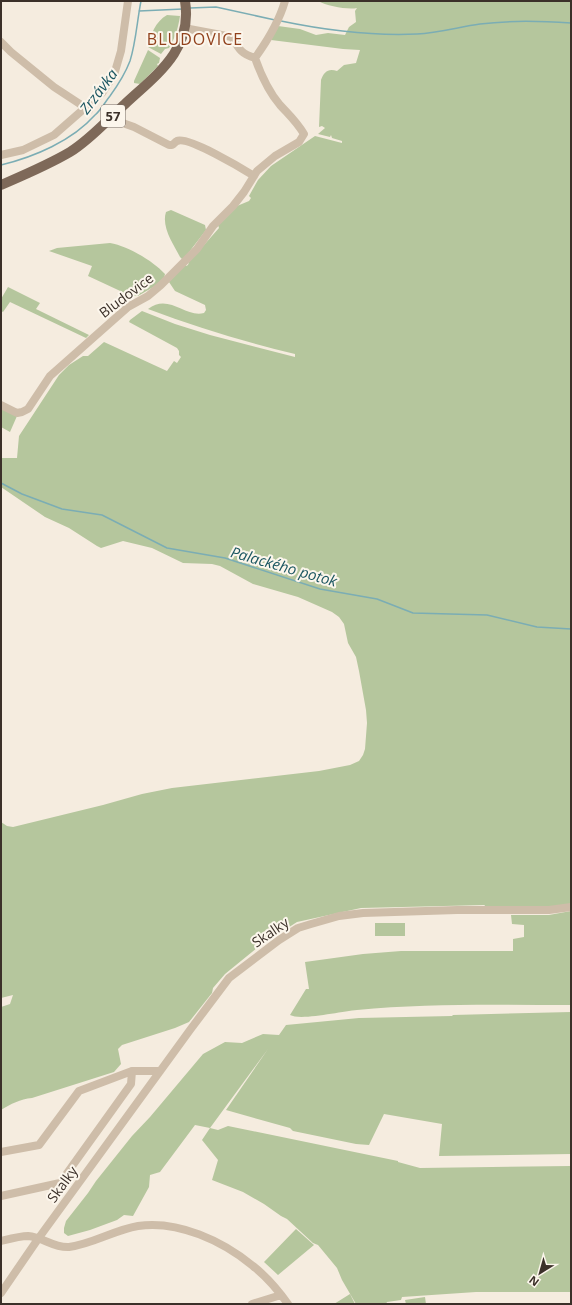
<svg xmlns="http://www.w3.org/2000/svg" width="572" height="1305" viewBox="0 0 572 1305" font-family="'Open Sans',sans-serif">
<rect width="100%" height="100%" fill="#f5ecdf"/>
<path fill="#b5c69d" d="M318 1H571V907L482 910 485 905 361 908 297 922 258 947 225 974 213 988 212 993 189 1022 175 1028 122 1045 118 1049 121 1064 114 1072 32 1098C20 1099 11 1104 1 1110V1007L10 1004 13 995 1 998V822L7 826 13 827 103 805 142 794 172 788 319 771 350 765 359 761 363 755 365 749 367 723 366 710 359 671 356 657 348 643 344 624 339 617 332 612 298 597 253 584 220 566 212 564 183 563 152 548 123 541 101 548 97 546 69 528 45 517 1 487V458H17L19 436 59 375 69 365 83 356H88L104 342 167 371 174 361 177 363 181 357 179 355V351L177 348 129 322 130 320 142 311 175 324 210 335 295 357V354C245 342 196 327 148 309 169 293 185 318 204 313L206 310 205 305 175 291 169 282 185 264 186 266 188 265 189 262 219 228 218 225 237 206 249 201 251 198 249 196 258 180 271 166 315 136 342 143V141L332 138 331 135 330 137 318 134 325 128 322 126 319 127 321 80C324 72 328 68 337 71L344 65 356 63 360 50 343 49 271 40 278 26 300 29 316 35 328 33 345 35 349 27 356 22 355 11 357 8C348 10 327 6 318 1Z
M167 15 180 16C178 29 175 38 169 48L165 49 161 54 148 47C151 34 155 22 167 15Z
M148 50 160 58 159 63 157 64 158 66 140 84 134 83V81Z
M171 210 205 225 206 230 183 260 180 257C174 245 161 227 166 212Z
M110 243C128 246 153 261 165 274L164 278 155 286 138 296H131L88 276 92 266 49 251 57 248Z
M8 287 40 303 36 309 89 335 86 338 10 302 3 312 1 311V299Z
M1 407 17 416 10 432 1 427Z
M571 911V1005C500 1005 428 1003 357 1010 342 1011 301 1021 290 1015L306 989H309L305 962 363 954 401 951H513V939L524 937V925L512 924 511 915H549Z
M375 923H405V936H375Z
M571 1012V1154L439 1156 442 1124 384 1114 369 1145 356 1144 293 1131 290 1128 226 1110 268 1049 210 1128 218 1130 228 1126 398 1161V1162L420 1168 571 1166V1292H476L402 1297 401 1300 387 1302 386 1304H356L342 1280 337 1268 318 1245 313 1243 287 1219 281 1216 264 1204 243 1192 212 1180 218 1160 202 1140 210 1128 195 1125 160 1172 150 1175 149 1187 133 1216 124 1215 117 1220 90 1230 68 1236 64 1233V1228L66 1221 88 1193 96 1181 132 1136 150 1117 203 1054 225 1042 242 1043 263 1034 279 1035 286 1025 359 1018 452 1016 453 1015Z
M296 1229 314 1245 278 1275 264 1262Z
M350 1294 355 1304H334Z
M425 1297 426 1304H406L405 1300Z"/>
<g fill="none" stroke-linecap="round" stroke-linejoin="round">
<path stroke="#7badb4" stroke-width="1.5" d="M190 8 216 7 275 20
M139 11 183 9
M281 21C324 30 373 36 417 34 438 33 459 27 480 24 510 20 541 21 571 23
M1 165C34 157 72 141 95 115 101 110 105 102 110 96 118 85 125 74 130 61 136 42 137 21 141 1
M1 483 22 494 62 509 102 515 167 548 225 558 320 589 377 599 413 613 487 615 537 627 571 629"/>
<path stroke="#cebda9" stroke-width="8" d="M184 28 232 37C239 49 241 54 255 58
M1 42 11 52 54 87 89 110
M255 58C268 40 279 22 285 1
M112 117 117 121 134 127 169 145H172C174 144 175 142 177 141 188 136 243 169 254 176
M1 155 23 150 54 135 102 93 114 75 121 51 128 1
M1 405 17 413 22 412 28 409 50 376 128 307 148 296 161 285 197 249 213 226 233 206 244 192 257 171 275 156 299 142 304 134C296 121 290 116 280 105 268 91 261 75 255 58
M1 1152 39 1145 79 1091 132 1071H160
M1 1196 60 1183 131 1084 132 1071
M1 1241C9 1239 20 1236 28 1236 43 1237 53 1248 69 1247 93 1244 114 1230 138 1226 178 1220 223 1241 253 1266 267 1277 278 1290 288 1304
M1 1293 38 1239 190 1030 229 978 279 940 298 928 311 924 339 916 363 913 457 910H549L571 907
M252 1304 281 1295"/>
<path stroke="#7e6959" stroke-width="10" d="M1 185C24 175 48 165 70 152 91 139 107 120 125 104 156 75 193 50 185 1"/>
</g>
<g text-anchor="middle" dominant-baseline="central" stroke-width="4" stroke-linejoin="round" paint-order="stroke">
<rect fill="#fcf6ec" stroke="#756b64" stroke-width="1" x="101" y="105" width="24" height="22" rx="3"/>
<g font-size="13" font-weight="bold" fill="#3b3029">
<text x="113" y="116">57</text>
</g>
<g font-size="14" fill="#3b3029" stroke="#fcf6ec">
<text transform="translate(126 295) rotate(-37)">Bludovice</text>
<text transform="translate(270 932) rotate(-34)">Skalky</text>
<text transform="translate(62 1184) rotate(-54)">Skalky</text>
</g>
<g font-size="15" font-style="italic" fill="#1b5661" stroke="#fcf6ec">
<text transform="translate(98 91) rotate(-53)">Zrzávka</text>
<text transform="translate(284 566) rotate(16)">Palackého potok</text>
</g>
<g font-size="16" letter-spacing="1" fill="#91411c" stroke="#fcf6ec">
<text x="195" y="39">BLUDOVICE</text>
</g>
</g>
<rect width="572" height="1305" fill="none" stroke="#3b3029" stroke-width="4"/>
<g transform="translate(540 1273) rotate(217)" stroke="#fcf6ec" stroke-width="3" paint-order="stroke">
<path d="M0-3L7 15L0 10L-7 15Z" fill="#3b3029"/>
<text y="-6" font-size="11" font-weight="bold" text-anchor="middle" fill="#3b3029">N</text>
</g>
</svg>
